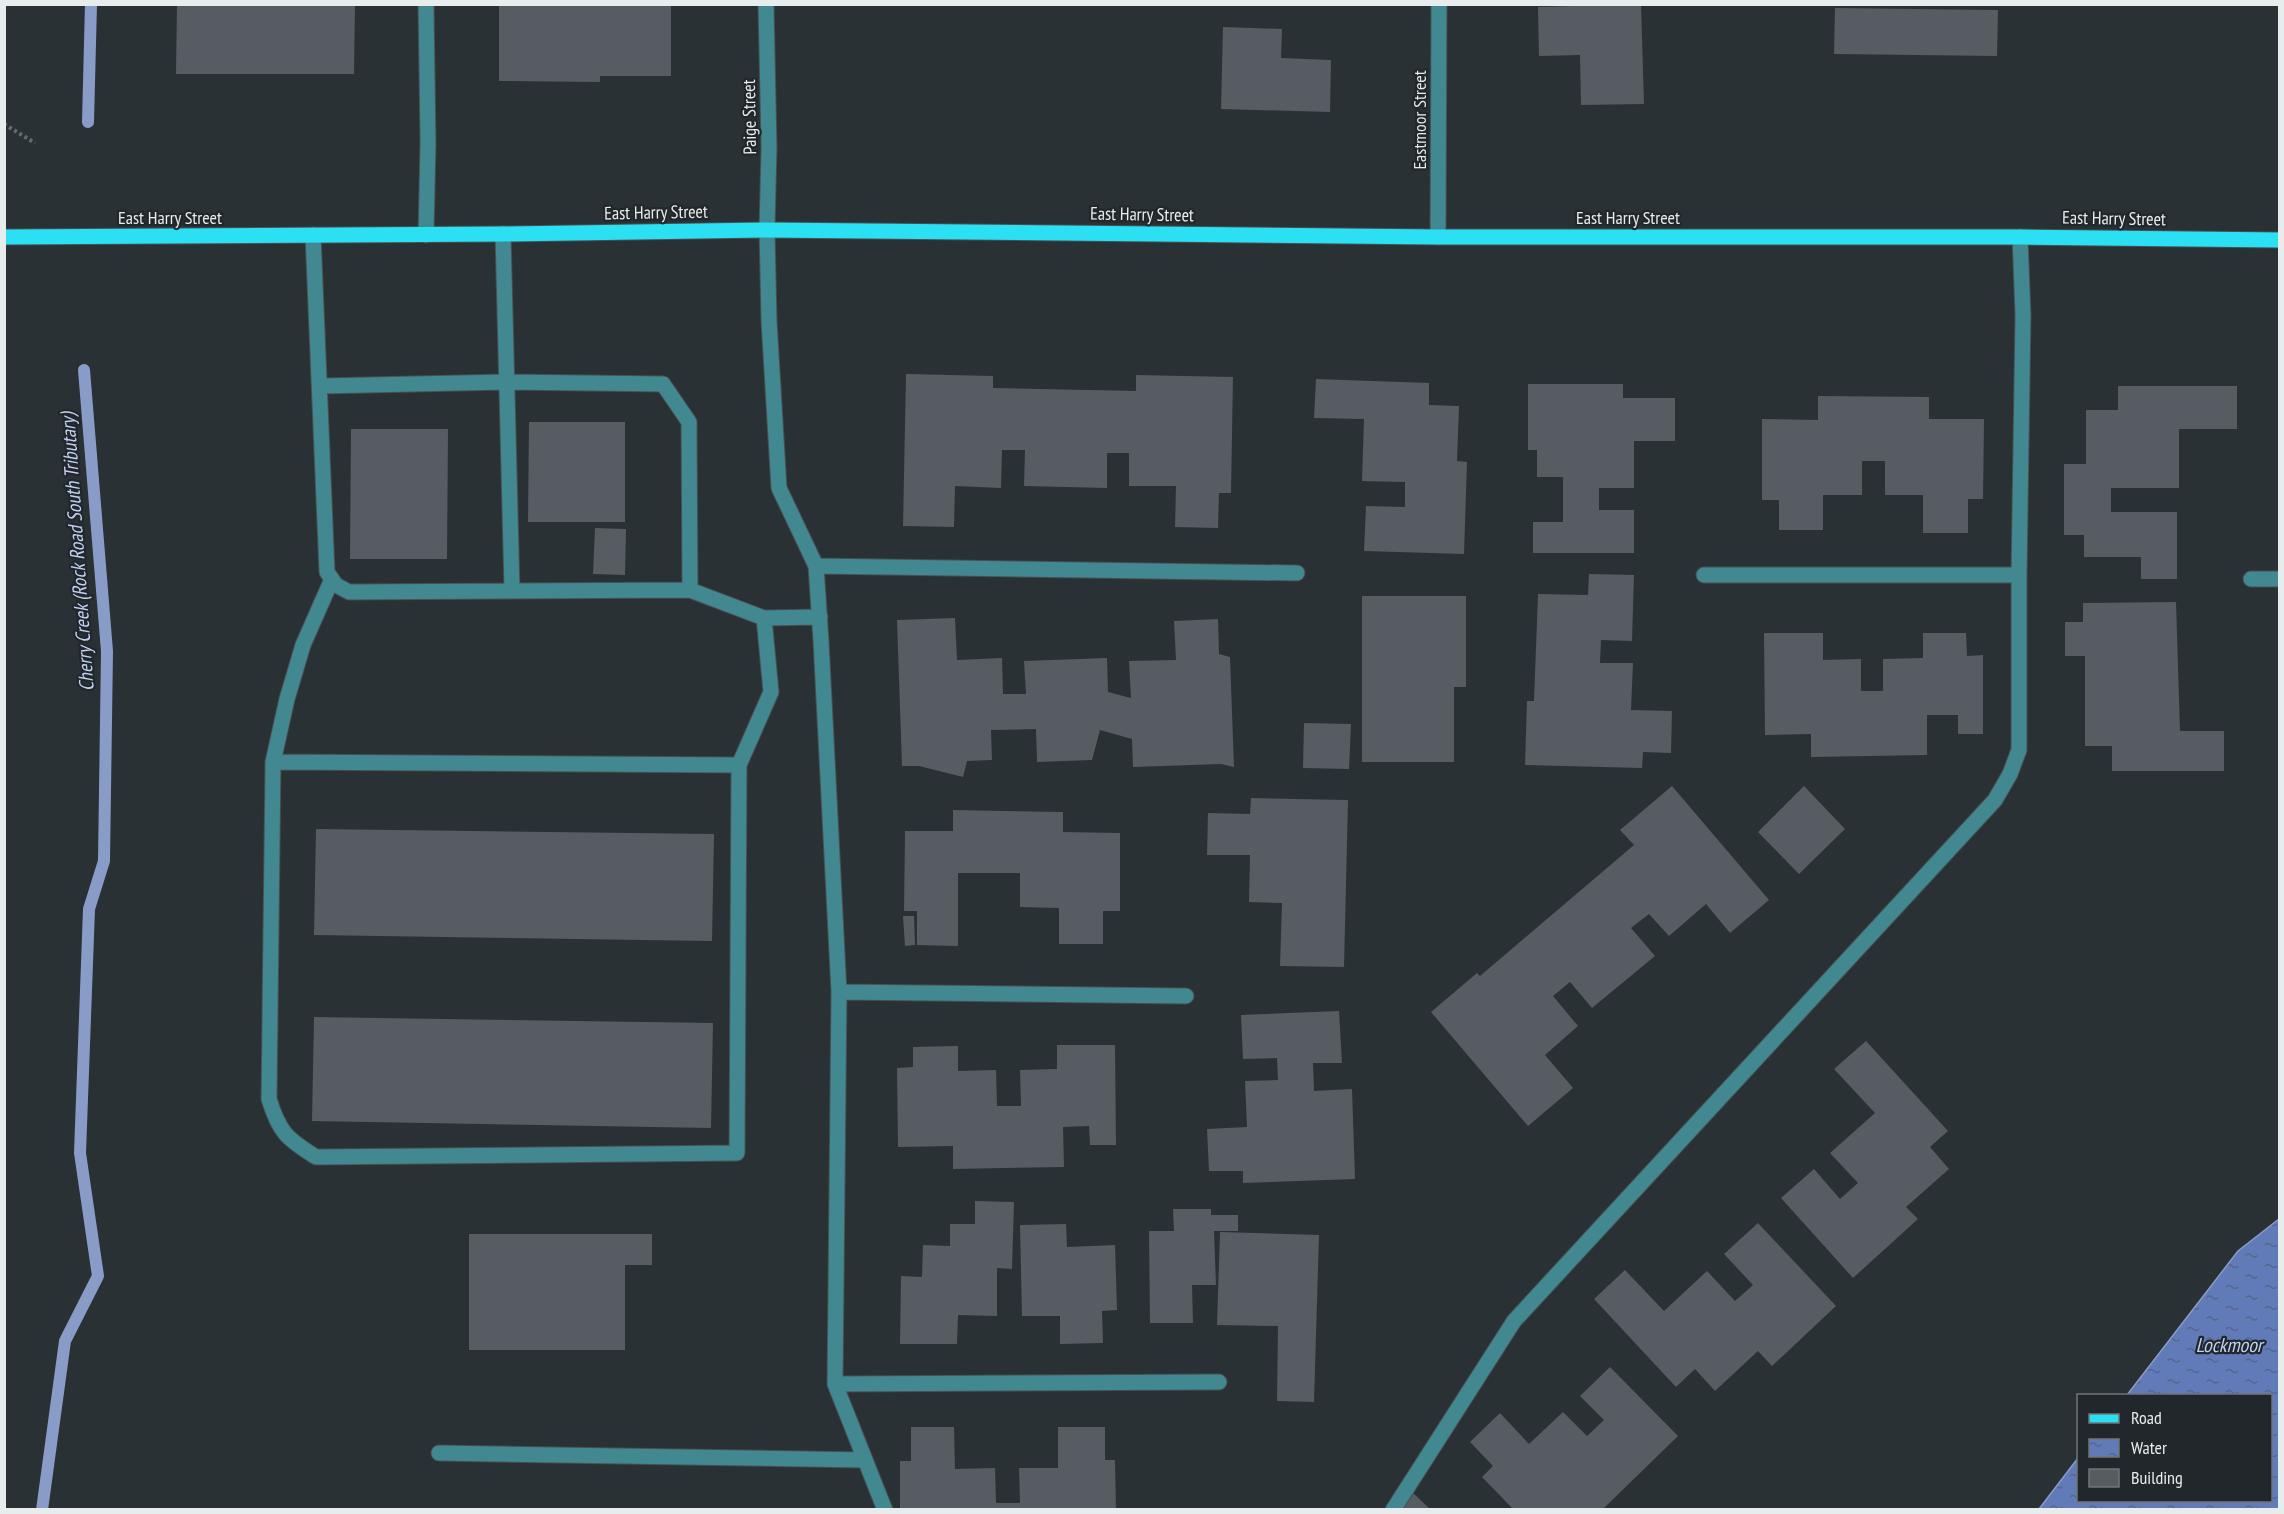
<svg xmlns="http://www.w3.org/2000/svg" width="2284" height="1514" viewBox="0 0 2284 1514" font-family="'PT Sans Narrow',sans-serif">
<defs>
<pattern id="water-ripples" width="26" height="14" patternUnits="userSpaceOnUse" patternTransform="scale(1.5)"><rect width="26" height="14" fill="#617ab8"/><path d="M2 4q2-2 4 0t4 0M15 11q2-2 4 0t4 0" fill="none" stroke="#56668b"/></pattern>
</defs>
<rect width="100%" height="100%" fill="#2a3134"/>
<path fill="url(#water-ripples)" stroke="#899cc8" stroke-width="1.5" d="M2279 1219V1509H2039L2078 1458V1500H2270V1396L2127 1395 2238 1251Z"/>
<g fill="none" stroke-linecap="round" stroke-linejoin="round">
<path stroke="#899cc8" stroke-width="12" d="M88 122 91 4
M42 1510 65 1341 98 1276 80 1153 89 909 104 861 107 651 84 370"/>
</g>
<path fill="#565c61" d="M177 4H355L354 74H176Z
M499 4H671V76H600V82L499 81Z
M1641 4 1644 104 1581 105 1580 55 1539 56 1538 7Z
M1835 8 1998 10 1997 56 1834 54Z
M1223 27 1282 29 1281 58 1331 60 1330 112 1221 109Z
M906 374 993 376V388L1136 391V375L1233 377 1231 493H1219L1218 528 1175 527 1176 486H1129V453H1107V488L1024 486 1025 450H1002L1001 488 955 486 954 527 903 526Z
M1316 379 1429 383V405L1459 406 1457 461 1467 462 1464 554 1364 551 1366 506 1405 507V482L1362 481 1364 419 1314 418Z
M1528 384H1623V398H1675V441H1634V488H1599V510H1634V553H1533V522H1563V477H1537V450H1528Z
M2118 386H2237V429H2179V488H2111V512H2177V579H2141V557H2084V535H2064V464H2086V410H2118Z
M1818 396 1929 397V419H1984L1983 499H1968V533H1923V495H1885V461H1862V495H1823V530H1779V500H1762V419L1818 420Z
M529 422H625V522H528Z
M351 429H448L447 559H350Z
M595 528 626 529 625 575 593 574Z
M1589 574 1634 575 1632 641 1601 640 1600 663H1633L1631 710 1672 711 1671 753 1643 752 1642 768 1525 765 1527 701H1534L1538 594 1588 595Z
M1362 596H1466V687H1454V762H1362Z
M2176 602 2180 731H2224V771H2112V746H2085V656H2065V622H2083V603Z
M955 618 957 660 1002 658 1003 694H1026L1024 661 1107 658 1108 692 1131 698 1129 661 1176 660 1174 621 1218 619 1219 654 1230 657 1234 767 1221 764 1133 767 1132 739 1100 730 1092 760 1037 762 1036 729 991 730 992 760 967 761 963 777 919 766H902L897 620Z
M1764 633H1823V660L1861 659V691H1883V659L1923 658V633H1966L1967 656 1983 655V734H1958V715H1927V755L1811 757V734L1765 735Z
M1304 723 1351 724 1349 769 1303 768Z
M1672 786 1769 900 1730 933 1706 904 1669 936 1649 914 1631 928 1655 956 1592 1008 1570 982 1553 996 1578 1026 1545 1055 1573 1088 1528 1126 1431 1012 1477 973 1480 976 1634 845 1620 830Z
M1804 786 1845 829 1799 874 1758 832Z
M1251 798 1348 800 1344 967 1280 966 1282 903 1249 902 1250 855H1207L1208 813 1250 814Z
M953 810 1063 812V832L1120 833V911H1103V944H1059V908L1020 907V873H958V946L917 945V911H904L905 831H953Z
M316 829 714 834 712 941 314 935Z
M903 916H914L915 945 905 946Z
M1339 1011 1342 1063H1313L1314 1091 1352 1089 1355 1179 1243 1183V1171H1209L1207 1129 1247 1127 1245 1081 1278 1080 1277 1058 1243 1059 1241 1015Z
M314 1017 713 1023 711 1128 312 1121Z
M1866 1041 1948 1131 1930 1147 1949 1169 1906 1207 1918 1219 1853 1278 1781 1198 1814 1169 1840 1199 1858 1183 1830 1153 1875 1113 1834 1069Z
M1057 1045H1115L1116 1145H1090L1089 1126 1063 1127 1064 1167 953 1169V1146L898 1147 897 1068 913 1067V1047L958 1046V1071L996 1070 997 1106H1021L1020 1070 1057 1069Z
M975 1201 1014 1202 1012 1269 997 1268V1316L958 1315 957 1344H900L901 1276 922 1277 923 1245 950 1246V1224H975Z
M1173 1209H1211V1215H1238V1231H1214L1216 1285H1192L1193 1323H1150L1149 1231H1174Z
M1758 1223 1836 1306 1772 1366 1758 1351 1715 1391 1695 1369 1676 1387 1594 1299 1625 1270 1664 1311 1707 1271 1735 1301 1753 1285 1724 1254Z
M1066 1224 1067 1247 1115 1245 1117 1310 1102 1311 1103 1343 1060 1344V1316H1022L1020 1225Z
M1220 1232 1319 1235 1314 1402 1277 1401 1278 1326 1217 1325Z
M469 1234H652V1265H625V1350H469Z
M1610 1367 1678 1436 1602 1510H1514L1482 1477 1493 1466 1470 1442 1500 1413 1529 1444 1563 1412 1587 1436 1604 1420 1580 1396Z
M911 1427H954L955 1469 995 1468 996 1503H1020L1019 1468H1058V1427H1105V1460H1115L1116 1510H900V1461H911Z
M1413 1493 1431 1510H1399Z"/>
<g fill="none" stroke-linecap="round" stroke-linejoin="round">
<defs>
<path id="minor" d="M766 4 769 147 767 230 769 321 779 488 816 566 821 641 839 992 835 1384 885 1510
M503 234 512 590
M313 235 327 572 336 585 349 592 690 590 764 618 820 617
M426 235 428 143 426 4
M1438 237 1439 4
M321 386 506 382 663 384 689 422 690 590
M816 566 1297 573
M1704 575H2019
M332 579 303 645 287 699 273 762 269 1099C279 1132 287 1139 316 1157L737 1153 739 765 771 692 764 618
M2251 579H2280
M273 762 739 765
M839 992 1186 996
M835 1384 1219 1382
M439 1453 865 1460
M1393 1510 1514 1321 1995 800 2010 774 2019 750V575L2023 315 2020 237"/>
<path id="major" d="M4 237 503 234 767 230 1438 237H2020L2280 240"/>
</defs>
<use href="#minor" stroke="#484f52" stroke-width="17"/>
<use href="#major" stroke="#484f52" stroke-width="17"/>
<path stroke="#656c6e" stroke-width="4" stroke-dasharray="3 3" stroke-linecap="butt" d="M4 124 35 143"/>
<use href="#minor" stroke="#418891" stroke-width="15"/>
<use href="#major" stroke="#2be0f3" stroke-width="15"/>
</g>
<g text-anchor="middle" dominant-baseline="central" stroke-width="4.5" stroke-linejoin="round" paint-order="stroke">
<g font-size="18" fill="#e7eced" stroke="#21272a">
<text transform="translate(749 117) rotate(-91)">Paige Street</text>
<text transform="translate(1419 120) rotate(-90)">Eastmoor Street</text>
<text transform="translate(656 212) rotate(-1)">East Harry Street</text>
<text transform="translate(1142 214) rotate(1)">East Harry Street</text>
<text x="170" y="217">East Harry Street</text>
<text x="1628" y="217">East Harry Street</text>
<text transform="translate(2114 218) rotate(1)">East Harry Street</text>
</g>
<g font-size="20" font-style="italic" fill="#c1d1f4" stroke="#21272a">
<text transform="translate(77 552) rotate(-94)">Cherry Creek (Rock Road South Tributary)</text>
<text x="2229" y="1345">Lockmoor</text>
</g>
</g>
<rect width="2284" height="1514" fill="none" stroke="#e7eced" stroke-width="12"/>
<rect x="2077" y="1394" width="195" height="108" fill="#21272a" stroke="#707678" stroke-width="1.5"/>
<rect x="2089" y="1414" width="30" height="9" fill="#2be0f3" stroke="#707678" stroke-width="1.5"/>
<text x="2131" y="1424" font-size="18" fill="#e7eced">Road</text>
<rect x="2089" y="1439" width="30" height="18" fill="url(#water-ripples)" stroke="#707678" stroke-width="1.5"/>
<text x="2131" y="1454" font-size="18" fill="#e7eced">Water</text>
<rect x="2089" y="1469" width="30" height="18" fill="#565c61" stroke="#707678" stroke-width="1.5"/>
<text x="2131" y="1484" font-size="18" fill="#e7eced">Building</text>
</svg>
